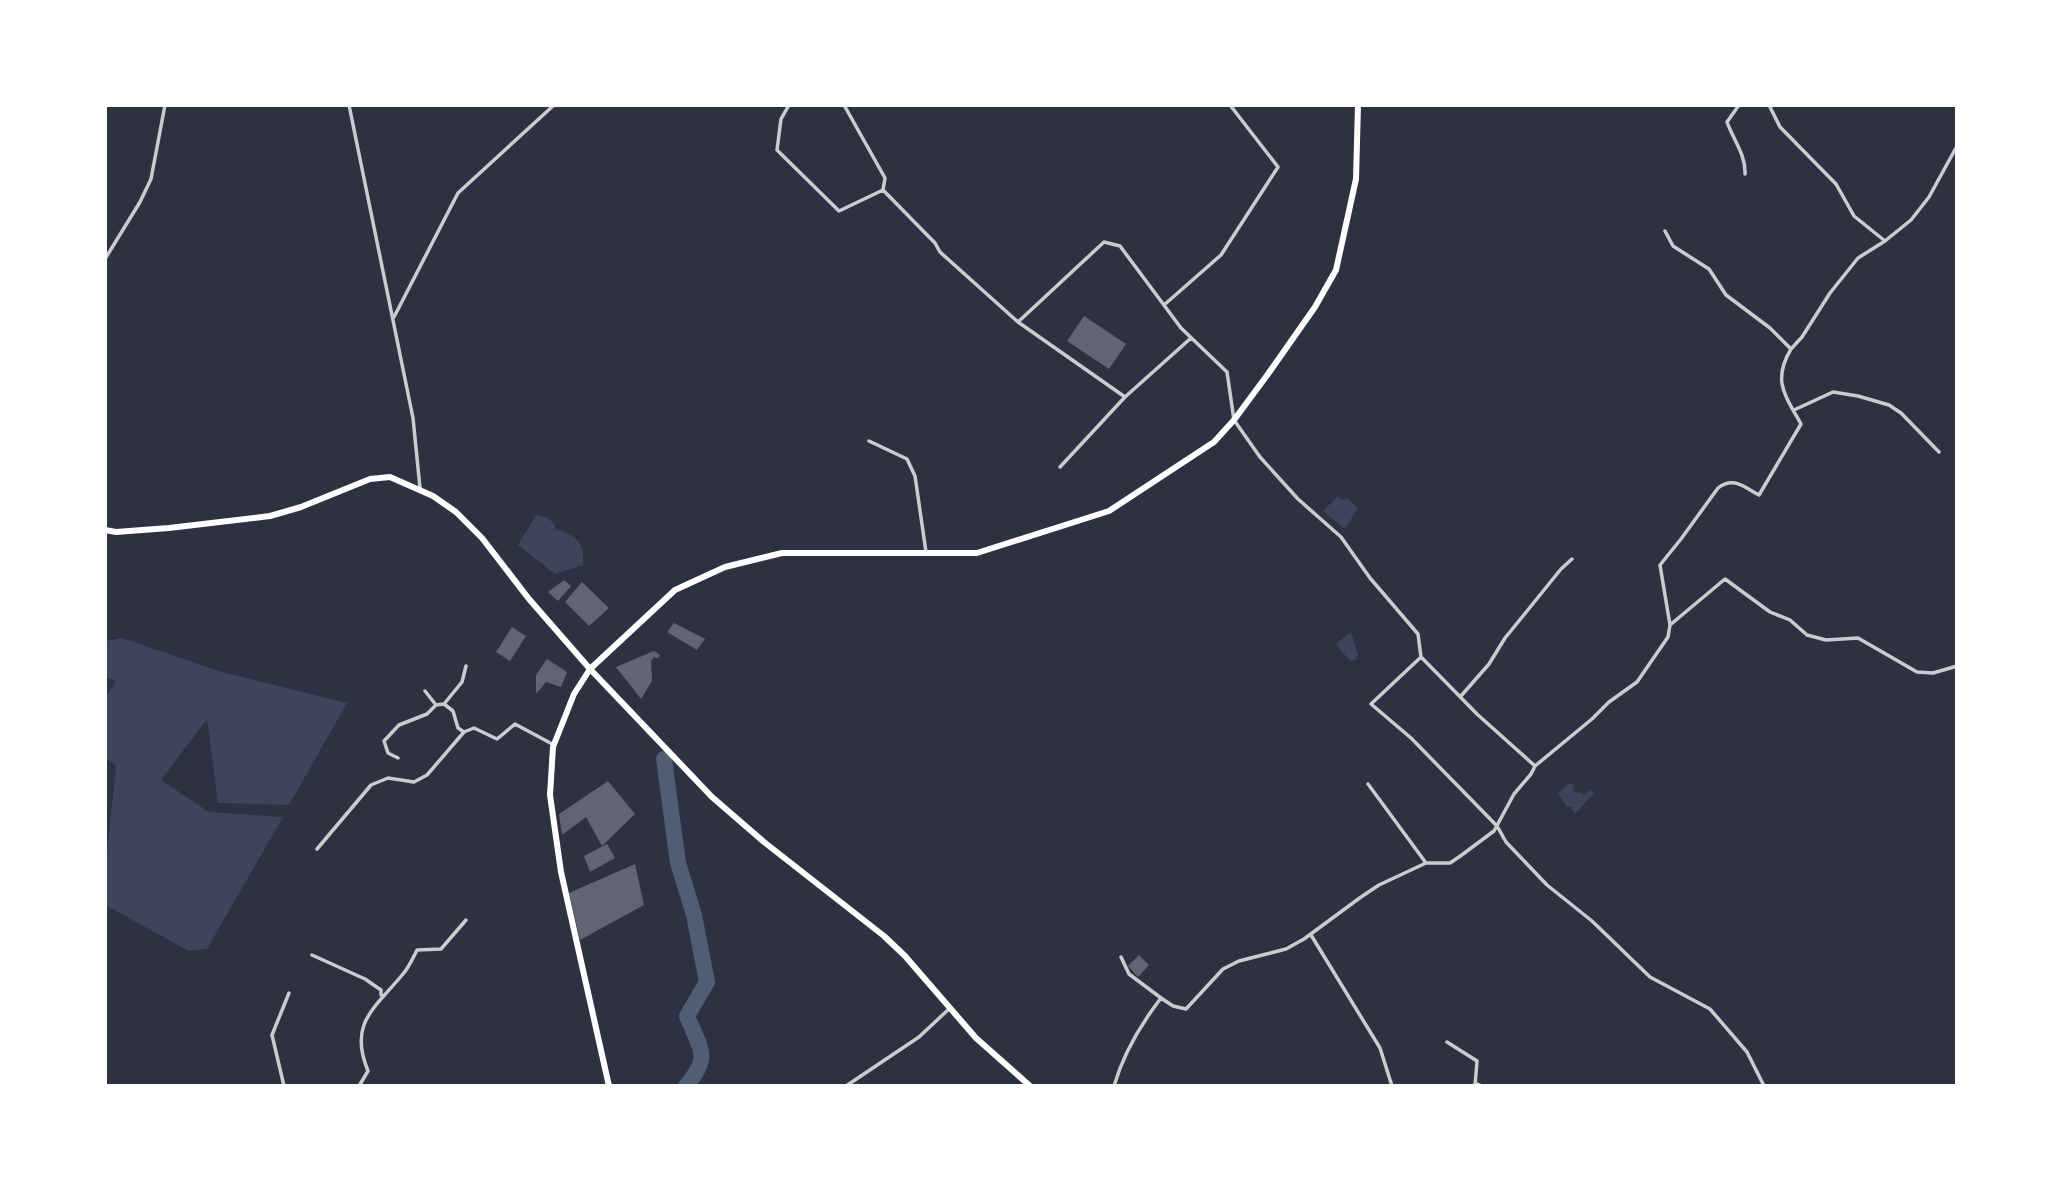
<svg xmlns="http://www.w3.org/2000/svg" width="2062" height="1191" viewBox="0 0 2062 1191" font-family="'Sofia Sans Condensed',sans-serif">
<rect width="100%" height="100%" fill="#2d3142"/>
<path fill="#3c4559" d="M1338 496 1342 500 1347 498 1358 508 1345 529 1323 511Z
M536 515C547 516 552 519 556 529 575 537 585 539 583 565L555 574 518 545Z
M1351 632 1358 655 1356 658 1358 659 1350 661 1336 644Z
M122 638 222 672 347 703 289 805 218 803 207 719 161 780 209 812 283 817 207 949 189 951 105 905V871L116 766 105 758V698L116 681 105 677V641Z
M1568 784H1574L1573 790 1576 793 1579 792 1583 795 1591 790 1594 793 1575 814 1571 806 1567 807 1558 793Z"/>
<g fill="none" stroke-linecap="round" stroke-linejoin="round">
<path stroke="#4f5d75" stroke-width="16" d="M664 759 678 863 694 915 707 982 687 1016C700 1049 712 1056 686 1086"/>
</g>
<path fill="#626471" d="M1084 316 1126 344 1109 369 1067 341Z
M564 580 571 586 558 601 548 592Z
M582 582 609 608 589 626 565 602Z
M674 623 705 639 697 650 667 632Z
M512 627 526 636 510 661 496 652Z
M654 651 660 655 658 658 654 657 651 661 652 681 641 699 616 667Z
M547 659 567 672 561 687 546 682 536 694V675Z
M608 781 635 814 602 846 586 817 562 835 559 814Z
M607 844 615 858 590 872 584 856Z
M635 864 644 905 580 940 569 893Z
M1139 955 1149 965 1138 977 1128 966Z"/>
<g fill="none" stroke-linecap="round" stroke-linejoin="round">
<path stroke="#caccd0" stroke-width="3.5" d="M349 105 413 418 420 488
M789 105 781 119 777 150 839 211 883 190 935 243 940 252 1018 322 1104 242 1120 246 1181 328 1227 372 1234 420 1260 457 1298 499 1341 537 1370 578 1418 634 1421 657
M844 105 885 178 883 190
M1739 105 1727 122C1733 139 1746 155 1745 174
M1769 105 1780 127 1836 184 1854 216 1885 241
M105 259 140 202 151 179 165 105
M1164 305 1221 255 1278 167 1230 105
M394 317 458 193 554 105
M1018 322 1125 397
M1791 349 1802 337 1830 293 1858 258 1885 241 1911 220 1929 197 1957 146
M1794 410 1833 392 1858 396 1889 405 1901 413 1939 452
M869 441 907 459 915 476 926 552
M1060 467 1125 397 1191 338
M105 552V585
M1670 625 1725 579 1770 612 1790 620 1807 635 1826 640 1858 638 1917 672 1933 673 1957 666
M1421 657 1371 704 1411 738 1497 826 1506 842 1547 885 1592 921 1650 977 1710 1009 1747 1052 1764 1086
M425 691 436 705
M1461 696 1489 664 1505 638 1527 611 1561 569 1572 559
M444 704 462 682 466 666
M398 758 388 753 384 741 399 725 427 714 436 705 444 704 453 711 458 728 464 732
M1535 766 1592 719 1609 702 1637 682 1668 637 1670 625 1660 565 1681 539 1718 488C1733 476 1744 487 1759 495L1801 424C1785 395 1772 381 1791 349L1770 328 1726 295 1709 269 1673 246 1665 231
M1368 784 1426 863
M317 849 371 785 388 778 414 782 427 775 464 732 474 728 497 739 515 724 554 745
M1311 935 1380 1048 1392 1086
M312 955 365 979 381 990V995
M1121 957 1129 974 1161 998
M1447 1042 1477 1061 1475 1086
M1475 1083 1482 1086
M284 1086 272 1035 289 993
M359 1086 368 1071C348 1023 375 1008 403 974 409 967 413 958 417 950L441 949 466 920
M846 1086 919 1037 950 1008
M1114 1086C1123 1055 1141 1024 1161 998L1173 1006 1186 1009 1223 969 1239 961 1286 949 1304 939 1361 897 1379 885 1426 863H1450L1459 857 1494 831 1514 794 1531 774 1535 766 1478 715 1421 657"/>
<path stroke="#fff" stroke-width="6" d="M105 530 116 532 169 528 270 516 301 507 370 479 390 477 433 496 456 512 482 538 529 599 590 669 712 797 764 842 884 936 905 956 976 1038 1030 1086"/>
<path stroke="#fff" stroke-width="6" d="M609 1086 561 872 550 795 553 747 574 694 590 669 675 590 725 567 782 553H977L1109 511 1214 442 1234 420 1268 374 1315 307 1336 270 1356 179 1358 105"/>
</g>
<rect width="2062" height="1191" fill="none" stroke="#ffffff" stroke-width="214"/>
</svg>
